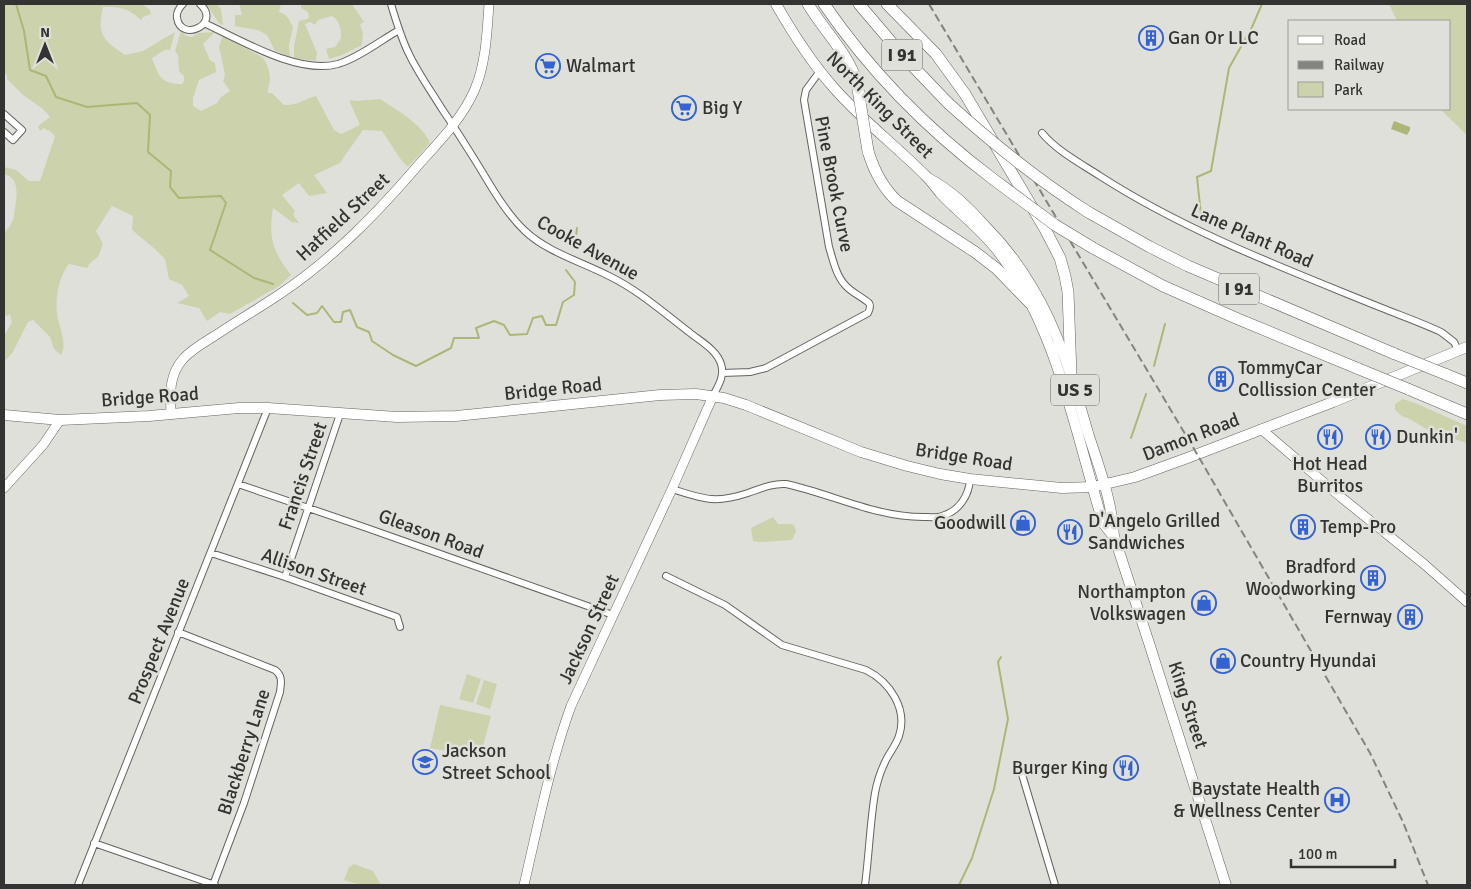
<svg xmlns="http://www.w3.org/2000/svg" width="1471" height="889" viewBox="0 0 1471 889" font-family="Signika,sans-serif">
<rect width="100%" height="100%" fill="#e0e0db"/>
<path fill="#ccd2ab" d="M4 4H142L150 10 151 14 143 17 141 20C128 8 121 7 103 7 97 35 102 39 125 55L143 51 175 32 170 50C163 48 158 55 152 58 159 77 161 84 182 84L184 81V76L179 71 178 55 175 51 181 31 186 36 192 37 199 33 215 32 203 44 210 60 215 63 216 72 199 80 193 98V106L201 111 217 103 221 97 230 91 223 81 225 75 219 46 223 36 262 57C268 63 270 73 270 81 269 86 267 88 268 93H272L284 105C296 106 305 99 316 96L334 130 341 134 360 125 349 100 357 101 380 99C398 111 421 123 430 143L408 167C398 158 390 142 382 131L363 130 346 154 340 163 314 175 327 193 309 196 299 183 282 195 295 211 293 215 299 223 292 222 273 208C268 237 273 252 291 275L279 286 230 314 220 312 207 321 199 308 177 303 189 296 182 285 169 279 165 259 155 249 132 230 133 216 112 206 96 231 103 244 98 257 90 263 87 268 69 264C59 276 55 298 57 313 58 325 68 343 61 355L54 349 50 337 33 320 28 322 13 352 6 360 4 359V336L12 322 10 315 4 316V233C6 230 10 227 11 224 14 220 14 213 15 208 17 196 20 178 4 174V167L16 170 29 181H40L55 136 49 130 48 131 44 128 40 131 38 126 50 117 43 109 23 95 7 79V76L4 71Z
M206 4H217L221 9 223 25 219 23Z
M239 4H281L279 12 284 14 288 18 293 27 289 45 290 57 275 51 267 35 258 30 235 26V15H241L242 14Z
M301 4H352L364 22 360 24 363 33 362 45 342 55 329 59 326 49 335 47 341 38C341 30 340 20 332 16L318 20 315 25 310 22 305 24 317 53 316 61 294 58V46L299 21 307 19 309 17 308 12 301 8Z
M1389 4H1467V135L1440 109H1450V21H1397Z
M1403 399 1415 403 1467 426V443L1433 433 1408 418 1403 417 1395 410V404Z
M773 517 778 524H792L795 527 796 531 792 540 760 542 753 541 751 528Z
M467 674 481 679 473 703 459 699Z
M484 680 497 684 490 709 476 704Z
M440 705 491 716 480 757 430 748Z
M354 864 373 871 381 885H360L344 880 349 867Z"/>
<path fill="#aeb677" d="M1394 121 1410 127V130L1407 135 1391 129Z"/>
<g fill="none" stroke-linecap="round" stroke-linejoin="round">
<path stroke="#aeb677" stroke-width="2" d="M16 4 24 31 30 70 46 76 56 97 87 107 137 103 150 115 148 152 171 171 170 187 179 198 221 196 226 203 210 250 254 278 273 284
M1201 215 1197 177 1211 171 1229 68 1252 27 1262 4
M575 244 577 228
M293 303 307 315 317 313 322 306 334 322H341L343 312 350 310 357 327 369 332 372 341 393 355 416 366 451 348 454 338H479L476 328 494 321 504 325 510 335 527 334 533 318 542 316 546 325H556L563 302 574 295 575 282 566 270
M1154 366 1165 324
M1131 438 1146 394
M959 885 972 858 994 789 1008 719 998 662 1001 657"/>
<defs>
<path id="street" d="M183 4C179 8 176 12 177 18 181 43 222 24 200 4
M391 4C396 21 401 38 409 54 418 73 431 91 442 109 453 125 463 141 473 157 489 182 503 210 525 231 547 252 582 262 609 276 638 290 663 312 689 332 700 341 717 350 721 364 725 376 718 386 713 396
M204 23C241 40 298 75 338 64 358 58 380 41 399 30
M4 114 22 130 13 140 4 132
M1042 133C1057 151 1080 163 1100 176 1187 232 1286 269 1382 308 1402 316 1422 323 1441 332L1454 342 1458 350
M722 373 750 372 766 368 868 313C870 309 871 306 869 303 861 296 852 293 845 285 836 275 833 260 829 247L804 100 806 90 820 71
M238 484 364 527 613 615
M672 489C704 499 714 504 748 493 760 489 772 483 786 484 832 494 875 517 923 517 929 517 936 518 942 516 959 511 969 496 970 479
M211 553 285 577 397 617 400 627
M666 576 725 605 782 645 866 670C890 682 908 709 899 736 896 745 890 752 886 760 881 770 877 782 875 793 870 823 869 855 865 885
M285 577 340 414
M178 632 275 670C283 676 281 683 280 692L244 803 213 885
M1021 771 1055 885
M94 843 215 885
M78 885 268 408"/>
<path id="secondary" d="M171 413C170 394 169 375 183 359 192 349 205 342 216 335 237 321 259 308 280 294 334 258 379 211 421 162 441 140 463 117 475 89 486 63 487 32 489 4
M1261 429 1342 498 1424 564 1467 602
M4 488 43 445 60 420
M524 885C538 825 550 764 571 706L672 489 713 396"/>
<path id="primary" d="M776 4C793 34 811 62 834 88 862 120 896 146 926 176 932 182 936 188 941 194 959 213 981 229 997 250 1057 326 1075 432 1103 523L1113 536
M928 178C952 191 968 207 986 227 1004 245 1019 265 1032 287 1059 331 1074 384 1088 433 1099 467 1112 501 1114 536L1149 643 1226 885
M4 415 60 420 149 416 239 408H268L397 417 456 416 660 395 696 394 724 398 746 405 861 452 907 466 940 474 970 479 1062 488 1093 487 1135 477 1190 457 1333 402 1467 347"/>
<path id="highway" d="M808 4C824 31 848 53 857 83
M824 4C870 71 928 130 993 179
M859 4 904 57 948 103
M887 4 936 54 965 94 1045 229 1060 258 1065 276 1068 292 1071 375
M868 151C874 171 882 187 897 201L975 252 997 269 1030 303
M1088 212 1150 247 1188 266 1395 354
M1093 248 1163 286 1238 319 1359 369
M1445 374 1467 383
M1408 389 1467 414"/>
</defs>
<use href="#street" stroke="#63645f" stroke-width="8"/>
<use href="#secondary" stroke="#63645f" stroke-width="10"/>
<use href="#primary" stroke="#63645f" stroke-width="11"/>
<use href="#highway" stroke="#63645f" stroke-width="12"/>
<use href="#street" stroke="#fff" stroke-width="6"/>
<use href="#secondary" stroke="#fff" stroke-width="9"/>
<use href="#primary" stroke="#fff" stroke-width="10"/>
<use href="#highway" stroke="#fff" stroke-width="11"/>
<path stroke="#83837f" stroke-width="2" stroke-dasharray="8 4" stroke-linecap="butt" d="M929 4 1197 454 1370 753 1403 822 1428 885"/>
<defs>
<path id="highway-bridge" d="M857 83 868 151
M948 103C992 143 1038 180 1088 212
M993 179 1055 225 1093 248
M1395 354 1445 374
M1359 369 1408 389"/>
</defs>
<use href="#highway-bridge" stroke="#63645f" stroke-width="12" stroke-linecap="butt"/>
<use href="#highway-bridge" stroke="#fff" stroke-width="11"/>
</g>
<defs>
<symbol id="building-ring" viewBox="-11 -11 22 22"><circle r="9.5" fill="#e0e0db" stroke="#3362d1" stroke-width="1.5"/><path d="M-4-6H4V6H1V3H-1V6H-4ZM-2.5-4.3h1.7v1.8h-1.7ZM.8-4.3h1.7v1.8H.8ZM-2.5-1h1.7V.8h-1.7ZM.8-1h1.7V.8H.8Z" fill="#3362d1"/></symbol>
<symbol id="supermarket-ring" viewBox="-11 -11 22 22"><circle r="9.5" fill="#e0e0db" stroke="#3362d1" stroke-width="1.5"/><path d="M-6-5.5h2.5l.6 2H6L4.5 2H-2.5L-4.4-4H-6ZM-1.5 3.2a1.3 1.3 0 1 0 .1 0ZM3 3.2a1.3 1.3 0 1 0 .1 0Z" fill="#3362d1"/></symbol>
<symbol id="restaurant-ring" viewBox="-11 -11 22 22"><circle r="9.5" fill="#e0e0db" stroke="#3362d1" stroke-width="1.5"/><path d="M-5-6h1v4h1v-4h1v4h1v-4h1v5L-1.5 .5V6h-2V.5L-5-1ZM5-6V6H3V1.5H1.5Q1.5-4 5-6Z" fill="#3362d1"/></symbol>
<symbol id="shop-ring" viewBox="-11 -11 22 22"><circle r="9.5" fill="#e0e0db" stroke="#3362d1" stroke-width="1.5"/><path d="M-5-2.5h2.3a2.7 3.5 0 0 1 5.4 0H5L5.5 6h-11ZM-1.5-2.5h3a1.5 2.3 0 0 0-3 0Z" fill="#3362d1"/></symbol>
<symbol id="school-ring" viewBox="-11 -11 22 22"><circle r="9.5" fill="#e0e0db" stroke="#3362d1" stroke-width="1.5"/><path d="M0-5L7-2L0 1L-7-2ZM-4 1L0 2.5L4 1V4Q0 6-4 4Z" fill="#3362d1"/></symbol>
<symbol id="hospital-ring" viewBox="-11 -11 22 22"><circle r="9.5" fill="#e0e0db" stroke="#3362d1" stroke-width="1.5"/><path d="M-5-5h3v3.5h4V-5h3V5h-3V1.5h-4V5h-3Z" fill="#3362d1"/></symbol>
</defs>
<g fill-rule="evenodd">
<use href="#building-ring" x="1137" y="24" width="28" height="28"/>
<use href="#supermarket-ring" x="534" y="52" width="28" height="28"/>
<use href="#supermarket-ring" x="670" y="94" width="28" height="28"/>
<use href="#building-ring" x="1207" y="365" width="28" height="28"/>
<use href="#restaurant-ring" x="1316" y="423" width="28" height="28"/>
<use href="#restaurant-ring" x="1364" y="423" width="28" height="28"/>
<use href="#shop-ring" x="1009" y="509" width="28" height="28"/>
<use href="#building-ring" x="1289" y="513" width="28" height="28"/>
<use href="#restaurant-ring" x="1056" y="518" width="28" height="28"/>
<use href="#building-ring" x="1359" y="564" width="28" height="28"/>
<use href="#shop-ring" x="1190" y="589" width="28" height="28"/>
<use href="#building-ring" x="1396" y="603" width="28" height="28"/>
<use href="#shop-ring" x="1209" y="647" width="28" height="28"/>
<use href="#school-ring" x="411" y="748" width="28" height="28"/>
<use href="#restaurant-ring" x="1112" y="754" width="28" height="28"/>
<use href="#hospital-ring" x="1323" y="786" width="28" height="28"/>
</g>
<g text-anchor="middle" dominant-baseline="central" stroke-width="5" stroke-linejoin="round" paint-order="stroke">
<g fill="#e0e0db" stroke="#676864" stroke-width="1">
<rect x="882" y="39.5" width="40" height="31" rx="4"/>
<rect x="1219" y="273.5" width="40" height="31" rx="4"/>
<rect x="1051" y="374.5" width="48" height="31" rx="4"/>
</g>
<g font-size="18" font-weight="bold" fill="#333431">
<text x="902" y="55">I 91</text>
<text x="1239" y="289">I 91</text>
<text x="1075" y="390">US 5</text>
</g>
<g font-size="19" fill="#333431" stroke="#e0e0db" text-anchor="start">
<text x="1168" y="38">Gan Or LLC</text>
<text x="566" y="66">Walmart</text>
<text x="702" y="108">Big Y</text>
<text x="1238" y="368">TommyCar<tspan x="1238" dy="22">Collission Center</tspan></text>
<text x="1396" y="437">Dunkin'</text>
<text x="1330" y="464" text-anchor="middle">Hot Head<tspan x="1330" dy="22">Burritos</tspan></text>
<text x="1088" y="521">D'Angelo Grilled<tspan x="1088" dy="22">Sandwiches</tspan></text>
<text x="1006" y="523" text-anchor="end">Goodwill</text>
<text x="1320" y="527">Temp-Pro</text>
<text x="1356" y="567" text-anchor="end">Bradford<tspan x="1356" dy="22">Woodworking</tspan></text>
<text x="1186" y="592" text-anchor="end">Northampton<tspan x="1186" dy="22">Volkswagen</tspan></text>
<text x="1392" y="617" text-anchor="end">Fernway</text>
<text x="1240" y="661">Country Hyundai</text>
<text x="442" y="751">Jackson<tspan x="442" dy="22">Street School</tspan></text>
<text x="1108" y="768" text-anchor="end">Burger King</text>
<text x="1320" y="789" text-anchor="end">Baystate Health<tspan x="1320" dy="22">&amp; Wellness Center</tspan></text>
</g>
<g font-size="19" fill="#333431" stroke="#e0e0db">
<text transform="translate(880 105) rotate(45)">North King Street</text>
<text transform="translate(834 184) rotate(79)">Pine Brook Curve</text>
<text transform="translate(343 217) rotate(-43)">Hatfield Street</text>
<text transform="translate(1252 236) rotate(24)">Lane Plant Road</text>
<text transform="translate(588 248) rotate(29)">Cooke Avenue</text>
<text transform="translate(553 389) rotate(-6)">Bridge Road</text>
<text transform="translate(150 397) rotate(-4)">Bridge Road</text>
<text transform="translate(1191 437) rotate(-21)">Damon Road</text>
<text transform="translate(964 457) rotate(9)">Bridge Road</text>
<text transform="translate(303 476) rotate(-71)">Francis Street</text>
<text transform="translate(431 534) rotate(20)">Gleason Road</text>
<text transform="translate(314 572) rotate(19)">Allison Street</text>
<text transform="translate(589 629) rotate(-65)">Jackson Street</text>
<text transform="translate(159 641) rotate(-68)">Prospect Avenue</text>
<text transform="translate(1188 705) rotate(72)">King Street</text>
<text transform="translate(244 752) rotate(-72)">Blackberry Lane</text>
</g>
</g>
<rect width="1471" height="889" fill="none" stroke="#333431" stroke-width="10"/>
<rect x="1288" y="20" width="162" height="90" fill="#e0e0db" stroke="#9b9b97"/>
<rect x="1298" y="36" width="25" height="8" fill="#ffffff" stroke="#9b9b97"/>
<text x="1334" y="45" font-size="15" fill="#333431">Road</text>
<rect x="1298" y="61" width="25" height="8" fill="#83837f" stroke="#9b9b97"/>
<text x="1334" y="70" font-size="15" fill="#333431">Railway</text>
<rect x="1298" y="82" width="25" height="15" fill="#ccd2ab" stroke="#9b9b97"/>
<text x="1334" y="95" font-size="15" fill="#333431">Park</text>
<g transform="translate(45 45)" stroke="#e0e0db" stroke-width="4" paint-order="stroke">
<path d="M0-4L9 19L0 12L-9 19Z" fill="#333431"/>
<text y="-8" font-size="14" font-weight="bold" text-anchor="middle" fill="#333431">N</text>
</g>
<path d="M1291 859v8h104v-8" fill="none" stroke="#333431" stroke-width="2.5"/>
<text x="1298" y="859" font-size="15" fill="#333431" stroke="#e0e0db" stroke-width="4" paint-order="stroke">100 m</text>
</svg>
